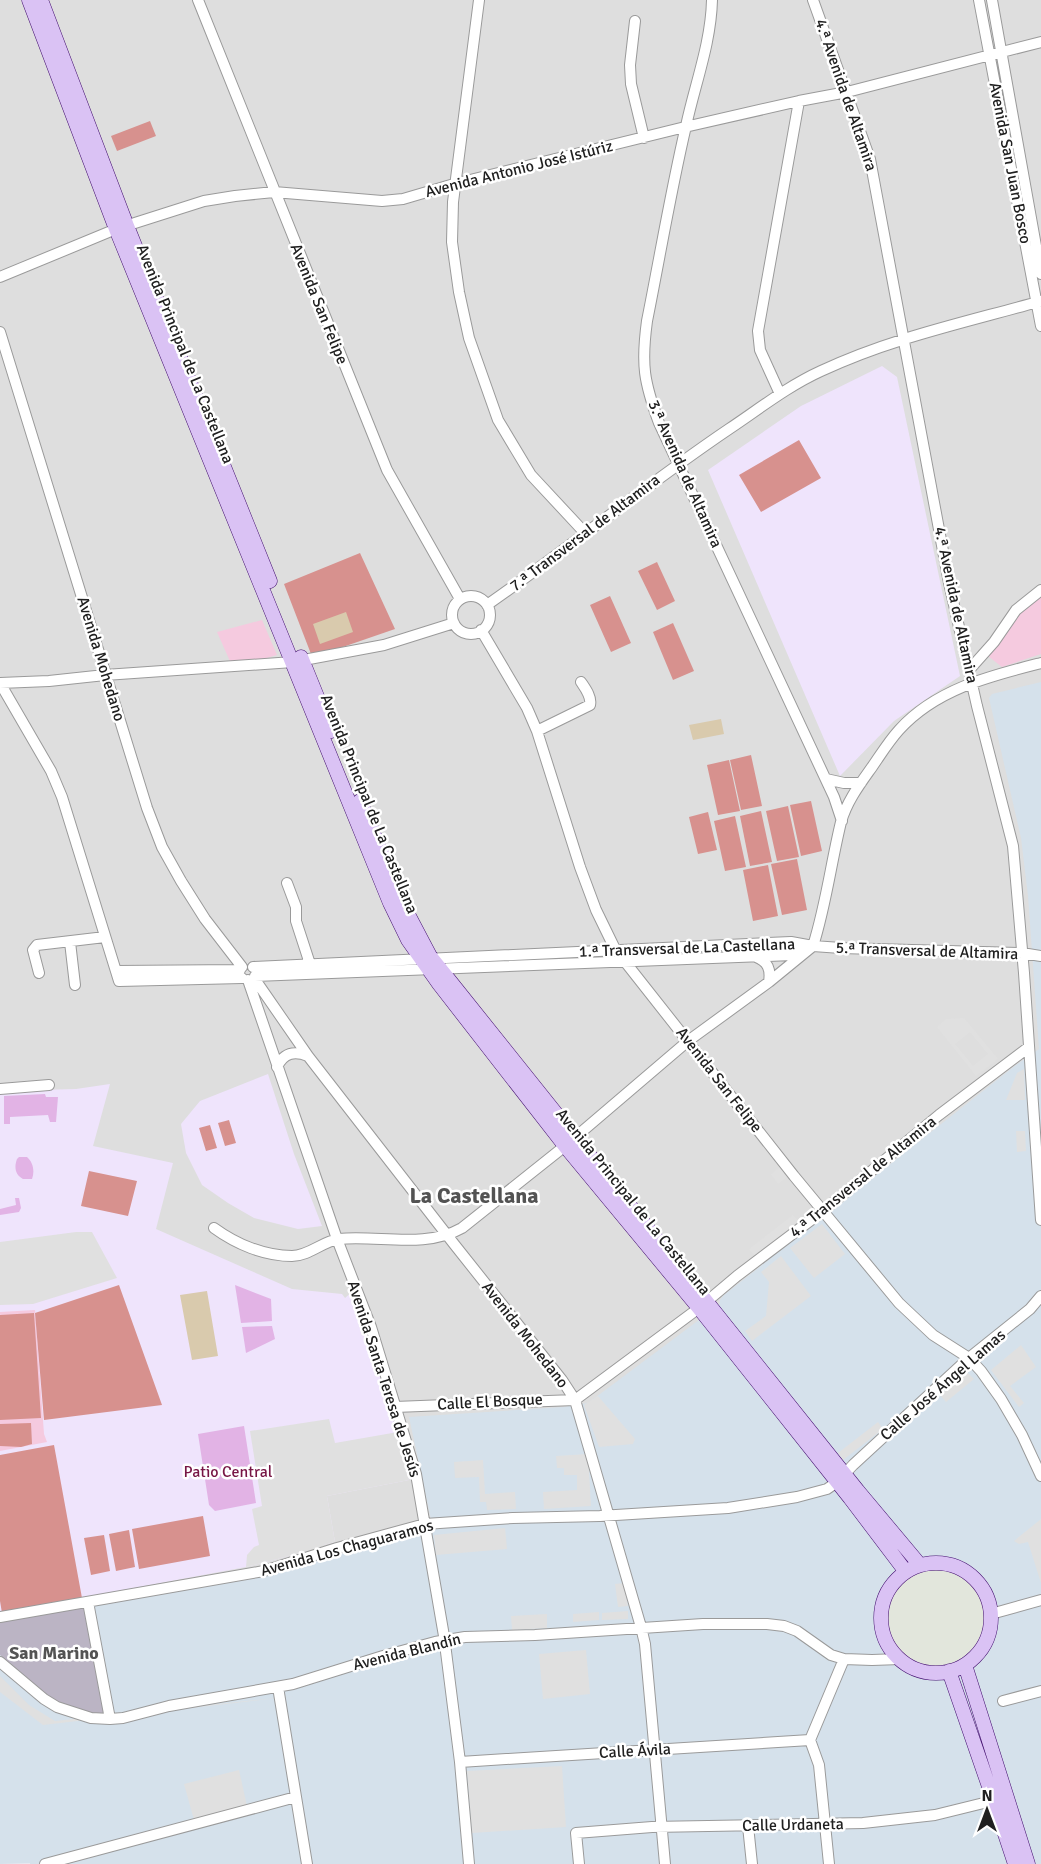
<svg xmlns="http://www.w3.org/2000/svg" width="1041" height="1864" viewBox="0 0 1041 1864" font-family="Signika,sans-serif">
<rect width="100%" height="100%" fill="#e9e8f0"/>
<path fill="#dedede" d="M0 0H1041V1864L417 1532 263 1577 0 1621Z"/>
<path fill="#d5e1eb" d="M1041 682V1864H30V1863L0 1864V1621L263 1577 417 1532 433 1529 409 1417 563 1407 588 1403 719 1305 720 1300 724 1295 1016 1065 1039 1049 1028 896 1021 838 989 698 992 694Z"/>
<path fill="#efe4fc" d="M882 366 897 377 960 676 894 721 840 776 708 470 801 406Z
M268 1074 294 1154 322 1226 298 1229 254 1218 228 1203 202 1185 186 1153 181 1124 200 1101Z
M110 1084 93 1146 173 1163 156 1229 292 1289 342 1294 345 1298 353 1291 398 1432 409 1480 327 1496 335 1542 324 1545V1547L246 1567 0 1613V1091L76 1089Z"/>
<path fill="#bbb4c4" d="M84 1607 105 1717 89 1716 46 1698 20 1672 0 1655V1620Z"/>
<path fill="#e2b3e5" d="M45 1094 46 1097H58L56 1122H50L48 1115 10 1117V1124H4V1096Z
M19 1157H27C33 1162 35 1171 32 1179H23C15 1175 14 1167 17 1159Z
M15 1198H19L21 1208 19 1212 0 1215V1209L16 1205Z
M235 1285 271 1299 272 1321 241 1323Z
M272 1326 275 1339 246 1353 242 1327Z
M244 1426 256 1503 215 1511 209 1505 198 1434Z"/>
<path fill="#f5cadf" d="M1041 595V654L1002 667 988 656 1020 612Z
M262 620 277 655 233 668 217 632Z
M35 1310 44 1434 47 1442 0 1451V1312Z"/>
<path fill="#d7918e" d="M150 121 156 136 117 151 111 136Z
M799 440 821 478 761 512 739 475Z
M360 553 395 629 337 649 311 654 284 584Z
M657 562 675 601 657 610 638 571Z
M610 596 631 643 611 652 590 605Z
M673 623 694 671 673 680 653 632Z
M751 755 762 806 741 810 730 760Z
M729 760 740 811 718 815 707 765Z
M811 801 822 851 801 856 790 805Z
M788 806 799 857 777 861 766 811Z
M761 811 772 862 750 866 740 816Z
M708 812 717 850 698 854 689 817Z
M735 816 746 867 725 871 714 821Z
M797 859 807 910 782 915 771 864Z
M768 865 778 916 753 921 743 870Z
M229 1120 236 1143 225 1146 218 1123Z
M210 1125 217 1148 206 1151 199 1128Z
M89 1171 137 1181 128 1216 81 1206Z
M119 1285 162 1405 44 1420 35 1313Z
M34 1313 41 1418 0 1420V1315Z
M31 1423 32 1444 21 1447 0 1446V1424Z
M54 1445 82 1598 2 1613 0 1601V1455Z
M203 1516 210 1556 139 1569 132 1529Z
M129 1530 135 1567 116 1571 109 1534Z
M104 1535 110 1571 91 1575 84 1538Z"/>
<path fill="#e0e0e0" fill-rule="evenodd" d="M964 1018 998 1059 976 1076 937 1027 946 1019ZM970 1032 988 1054 973 1066 955 1044Z
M1024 1069 1025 1100H1006L1017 1073Z
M1016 1131H1025L1026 1151 1017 1152Z
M780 1167 788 1176 778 1184 771 1174Z
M793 1215 800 1223 756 1257 749 1249Z
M822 1224 845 1254 814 1278 790 1248Z
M76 1232H92L117 1278 33 1304 0 1305V1242Z
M781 1256 811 1296 752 1341 745 1331 766 1316 769 1282 761 1272Z
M1021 1345 1036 1367 1010 1386 1024 1403 1019 1407 991 1370Z
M967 1372 974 1379 946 1402 940 1395Z
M598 1396 635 1439 633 1444 599 1447 584 1405Z
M329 1419 335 1443 398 1432 409 1480 327 1496 335 1542 324 1545V1547L246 1567 247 1555 254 1547 259 1545 252 1509 262 1506 250 1431Z
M878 1422 883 1429 843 1460 838 1453Z
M588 1454 591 1506 544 1509 543 1492 577 1490V1475H564V1468H557L556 1456Z
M483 1460 485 1494 515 1492 516 1509 487 1510 486 1502H480L479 1477 455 1478 454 1462Z
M1041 1519V1583L1028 1542 1019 1544 1014 1541Z
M505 1528 507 1549 436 1555 434 1535Z
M624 1583 628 1606 618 1607 615 1584Z
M628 1611V1619L602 1620V1613Z
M599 1612V1620L573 1622V1614Z
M547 1614V1628L512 1630 511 1616Z
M586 1650 590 1694 543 1699 539 1654Z
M0 1676 29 1705 55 1721 295 1696 43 1725 0 1692Z
M562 1766 566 1827 472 1833 467 1771Z
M239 1770 247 1806 194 1820 184 1784Z"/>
<path fill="#e2e6dc" d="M881 1618a55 55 0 1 1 110 0a55 55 0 1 1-110 0Z"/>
<path fill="#d9caad" d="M346 612 353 632 320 644 313 624Z
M721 719 724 734 693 740 689 725Z
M207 1291 218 1356 192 1360 180 1295Z"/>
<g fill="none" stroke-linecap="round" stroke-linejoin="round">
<defs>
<path id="street" d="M198 0 387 470 460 599
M479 0 453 202 452 242 459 292 469 338 498 420 531 475 585 533
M712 0C711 43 695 84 686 126 671 190 660 256 647 321 641 365 644 382 659 423L834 797 842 821
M813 0 870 159 949 583 977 706 1013 846 1024 973 1041 1220
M979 0 1041 326
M992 0 1041 274
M635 21 630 65 631 84 644 138
M0 277 116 229 204 201 235 196 274 192 382 201 403 199 454 184 685 127 799 101 847 92 1041 42
M0 332 147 808 162 847 181 881 205 919 242 967
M780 394 760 350 758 331 799 101
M452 615a19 19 0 1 1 38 0a19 19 0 1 1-38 0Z
M487 605C569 548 646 485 729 429 759 409 788 386 821 371 891 338 967 322 1041 301
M481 630 527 708 537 731 580 867 596 910 615 949 794 1176 899 1303 933 1335 969 1358 981 1371 1001 1399 1022 1435 1041 1476
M969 670 994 642 1016 610 1041 590
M0 683 49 681 105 675 293 662 384 645 454 623
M0 683 51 771 62 797 119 981 242 978
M537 731 590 705C592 697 585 688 581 682
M826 779 844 783H861
M287 883 296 907V921L310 964
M70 942 75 985
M813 946C826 905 831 863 841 822 847 801 860 784 872 767 881 754 889 741 899 730 936 689 990 676 1041 663
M756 957C768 962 771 969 769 982
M253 967 791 942 813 946 841 948 1022 953 1041 956
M116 971 240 970
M39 973 33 950 37 945 105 937
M255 976 792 955 805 950
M254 978 308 1056 454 1244 562 1380 575 1400 641 1627 645 1644 665 1864
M248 980 337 1239 371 1327 416 1474 444 1636 460 1762 469 1864
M277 1067C284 1052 295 1051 308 1056
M0 1089 49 1085
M214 1228C236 1244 264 1256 292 1256 309 1256 323 1241 339 1239 379 1235 425 1249 462 1228L565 1146 688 1041 769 982 813 946
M395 1407 575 1400 699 1308 737 1276 823 1211 939 1115 1029 1047
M88 1602 110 1719
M991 1614 1041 1600
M0 1617 264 1571 337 1548 425 1524 513 1518 600 1516 728 1508 797 1497 827 1489 837 1482 853 1465 969 1358 1030 1309 1041 1296
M0 1662 44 1699 57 1707 91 1718 110 1719 123 1718 169 1706 293 1684 383 1656 435 1642 465 1637 535 1635 703 1624H767L784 1626 797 1631 831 1655 844 1659 872 1660 900 1659
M278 1687 307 1864
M1003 1701 1041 1691
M460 1762 810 1740
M748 1826 752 1864
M45 1864 296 1797
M579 1864 576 1833 652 1827 863 1823 935 1815 1000 1799
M829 1864 819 1765 810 1740 844 1659"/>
<path id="secondary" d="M29 0 116 229 390 903 408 940 439 984 565 1146 699 1308 850 1498 906 1572
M41 0 127 226 270 581
M301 657 331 731
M360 801 401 901 430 956 858 1491 920 1565
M881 1618a55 55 0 1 1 110 0a55 55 0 1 1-110 0Z
M965 1665 1028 1864
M949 1671 994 1801 1015 1864"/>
</defs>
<use href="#street" stroke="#9a9a9a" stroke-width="12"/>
<use href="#secondary" stroke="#430f6f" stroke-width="15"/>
<use href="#street" stroke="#fff" stroke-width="10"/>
<use href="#secondary" stroke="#dac2f4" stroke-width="14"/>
</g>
<g text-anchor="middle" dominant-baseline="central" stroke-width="5" stroke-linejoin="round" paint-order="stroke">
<g font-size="16" fill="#202020" stroke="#fff">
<text transform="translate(846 95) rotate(71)">4.ª Avenida de Altamira</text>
<text transform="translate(1010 163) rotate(79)">Avenida San Juan Bosco</text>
<text transform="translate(519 169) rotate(-14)">Avenida Antonio José Istúriz</text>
<text transform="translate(319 304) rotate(68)">Avenida San Felipe</text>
<text transform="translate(185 354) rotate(68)">Avenida Principal de La Castellana</text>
<text transform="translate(685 474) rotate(66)">3.ª Avenida de Altamira</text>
<text transform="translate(585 533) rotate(-37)">7.ª Transversal de Altamira</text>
<text transform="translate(956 605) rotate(78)">4.ª Avenida de Altamira</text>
<text transform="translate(101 659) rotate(73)">Avenida Mohedano</text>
<text transform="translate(369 804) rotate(68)">Avenida Principal de La Castellana</text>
<text transform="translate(687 948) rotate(-2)">1.ª Transversal de La Castellana</text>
<text transform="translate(927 951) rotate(2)">5.ª Transversal de Altamira</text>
<text transform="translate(719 1080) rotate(52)">Avenida San Felipe</text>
<text transform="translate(863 1177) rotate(-39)">4.ª Transversal de Altamira</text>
<text transform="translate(633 1202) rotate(51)">Avenida Principal de La Castellana</text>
<text transform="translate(525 1335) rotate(52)">Avenida Mohedano</text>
<text transform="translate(384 1379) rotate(72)">Avenida Santa Teresa de Jesús</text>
<text transform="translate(943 1385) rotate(-41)">Calle José Ángel Lamas</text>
<text transform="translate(490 1402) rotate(-3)">Calle El Bosque</text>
<text transform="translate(347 1548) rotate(-15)">Avenida Los Chaguaramos</text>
<text transform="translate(407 1652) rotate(-14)">Avenida Blandín</text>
<text transform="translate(635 1751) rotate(-3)">Calle Ávila</text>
<text transform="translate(793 1825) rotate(-1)">Calle Urdaneta</text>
</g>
<g font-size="16" fill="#771645" stroke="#fff">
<text x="228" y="1472">Patio Central</text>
</g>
<g font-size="18" font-weight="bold" fill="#535353" stroke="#fff">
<text x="54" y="1653">San Marino</text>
</g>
<g font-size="22" font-weight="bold" fill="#535353" stroke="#fff">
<text x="474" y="1195">La Castellana</text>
</g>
</g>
<g transform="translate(987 1810)" stroke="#ffffff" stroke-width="4.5" paint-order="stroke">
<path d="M0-4.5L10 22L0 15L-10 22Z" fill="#202020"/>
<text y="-9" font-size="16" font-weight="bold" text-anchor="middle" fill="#202020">N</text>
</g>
</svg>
